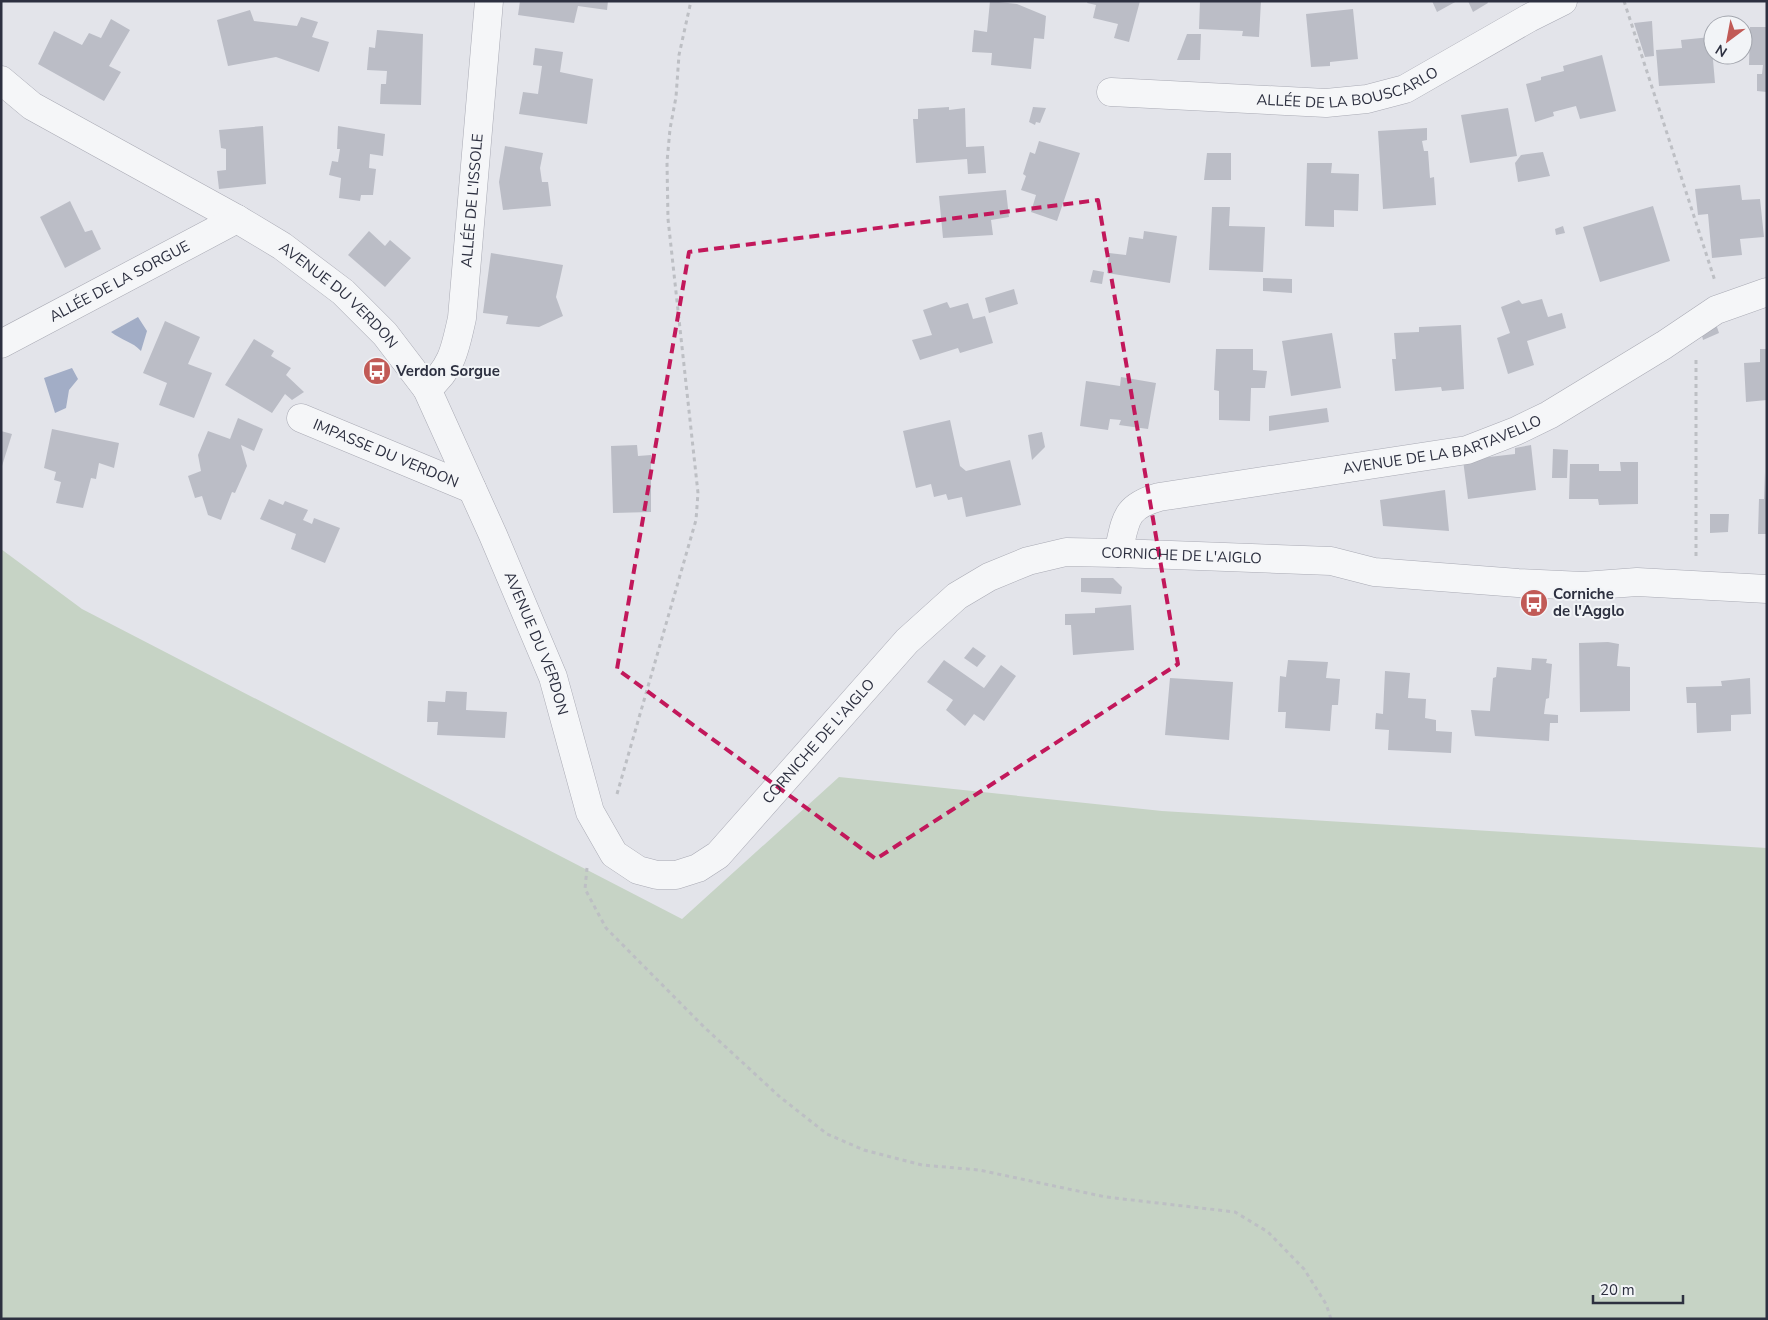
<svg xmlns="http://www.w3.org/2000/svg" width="1768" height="1320" viewBox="0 0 1768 1320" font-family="'Nunito Sans',sans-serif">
<rect width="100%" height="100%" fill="#e3e4ea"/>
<path fill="#c6d3c5" d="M1 549 82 609 682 919 839 777 1162 811 1767 848V1319H1Z"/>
<path fill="#a2adc6" d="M138 317 147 331 141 351C133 342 121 340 111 332Z
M72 368 78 379 69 390 66 408 55 413 44 378Z"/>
<path fill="#bbbdc6" d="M520 1H608L607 10 578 6 574 23 518 15Z
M990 1 1017 4 1046 16 1044 39 1034 38 1031 69 991 65 992 53 972 52 974 30 987 32Z
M1088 1H1140L1129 42 1114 38 1118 24 1093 18 1096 5 1087 3Z
M1200 1H1261L1259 37 1242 36 1243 31 1199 29Z
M1432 1H1457L1437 12Z
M1468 1H1487L1488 3 1473 12Z
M1353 9 1358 59 1330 62V66L1311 67 1306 14Z
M250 10 254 21 297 26 301 17 318 22 312 37 329 42 319 72 276 57 228 66 217 20Z
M111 19 130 30 109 66 121 72 104 101 38 64 54 31 82 45 89 33 101 38Z
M1652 21 1654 56 1645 57 1634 23Z
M1750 27H1767V92L1757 91V74H1762L1763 65H1749Z
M377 30 423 34 421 105 380 104 381 84H386L387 71 367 70 369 47 375 48Z
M1187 34H1201L1200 60H1177Z
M1711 37 1715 83 1659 86 1656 50 1682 48 1681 40Z
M535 48 563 52 560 72 593 79 587 124 519 114 523 92 538 94 542 66 533 65Z
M1602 55 1616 111 1580 119 1576 106 1553 112 1554 116 1535 122 1526 84 1541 80V77L1564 71 1563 66Z
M949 107V110L965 108 966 147 984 146 986 173 968 174 967 159 916 163 913 119H918V109Z
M1033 107 1046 108 1040 123 1036 122 1035 125 1029 122Z
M1508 108 1517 156 1470 163 1461 115Z
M263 126 266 184 219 189 217 171 226 170V149L221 148 219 130Z
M338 126 385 134 383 156 370 154 369 168 376 169 373 195H361L360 201 339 198 341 178 329 175 332 161 338 162 340 149H337Z
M1427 128V140L1422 141 1424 151H1428L1430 178 1434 177 1436 205 1383 209 1378 131Z
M1039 141 1080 153 1057 221 1031 212 1036 195 1021 190 1026 176 1023 174 1030 152 1035 154Z
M505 146 543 153 540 168 542 182H548L551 206 503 210 499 182Z
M1543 152 1550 176 1518 182 1515 163 1521 155Z
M1207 153H1231V180H1204Z
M1307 163H1332L1331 173 1359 174 1358 211 1334 210V227L1305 226Z
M1740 185 1742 200 1760 199 1764 237 1740 239 1742 255 1712 258 1708 214 1698 215 1695 189Z
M1006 190 1009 217 991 220 993 235 943 238 939 196Z
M70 201 85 232 92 230 101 249 65 268 40 217Z
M1653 206 1670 261 1600 282 1583 227Z
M1212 207H1230L1229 226 1265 227 1263 272 1209 270Z
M1563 226 1565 233 1556 235 1555 229Z
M369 231 385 246 390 240 411 258 385 287 348 255Z
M1144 231 1177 236 1170 283 1107 273 1109 253 1126 255 1129 237 1143 239Z
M491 253 563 265 556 297 563 316 539 327 506 324 508 316 483 313Z
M1093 270 1104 272 1102 284 1090 282Z
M1263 278 1292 279V293L1263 291Z
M1014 289 1018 304 989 313 985 298Z
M1542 299 1548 317 1562 313 1566 328 1527 341 1534 365 1508 374 1497 338 1510 333 1501 307 1519 300 1522 304Z
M947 302 950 308 968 303 973 319 985 316 993 343 960 353 958 348 920 360 912 340 932 335 923 310Z
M165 321 200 337 188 364 212 373 194 418 159 405 167 383 143 373Z
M1715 321 1719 333 1703 340 1700 327Z
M1461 325 1464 389 1442 391 1441 387 1395 391 1392 359H1396L1394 333 1419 332V327Z
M1332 333 1341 388 1291 396 1282 341Z
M254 339 274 351 271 356 291 368 286 375 304 392 292 400 285 394 272 413 225 385Z
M1216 349H1253V370L1267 371 1265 388H1251L1250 421 1219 420V391L1214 390Z
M1760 349H1767V400L1746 402 1744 363 1760 362Z
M1121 377 1156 383 1148 429 1119 425 1121 420 1110 419 1108 430 1080 426 1086 381 1120 386Z
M1327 408 1329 422 1269 431V416Z
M238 418 263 429 254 451 241 445 247 466 235 493 232 492 221 520 208 515 202 496 195 498 188 476 201 471 198 455 208 431 230 439Z
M950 420 960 466 966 471 1010 460 1021 505 966 517 962 497 948 500 946 494 934 497 931 484 916 488 903 431Z
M52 429 119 443 114 468 99 463 96 479 91 478 83 508 56 503 61 482 54 480 56 472 44 468Z
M1 431 12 434 2 466H1Z
M1042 432 1045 447 1032 460 1028 435Z
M637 445 638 456 651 455V512L613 513 611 446Z
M1531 445 1536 490 1468 499 1463 460 1515 454V448Z
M1553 449 1568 450 1567 478H1552Z
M1620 462H1638V504L1599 505 1598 499H1569L1570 464H1599V471H1621Z
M1765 472 1767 534H1758L1759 499H1764Z
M1445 490 1449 531 1383 526 1380 500Z
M269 499 283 505 285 501 308 510 303 520 312 524 314 518 340 528 325 563 291 549 296 534 260 519Z
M1710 514H1729L1728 532 1710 533Z
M1081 578H1113L1122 587 1121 594 1081 592Z
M1131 605 1134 650 1073 655 1071 625H1065V614L1095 613V608Z
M1608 642 1619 644 1617 666 1630 667V711L1580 712 1579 643Z
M973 647 986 656 977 667 964 658Z
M1532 658 1547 659 1546 663 1552 664 1549 698 1546 699 1544 714 1558 715V723H1550L1549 741 1475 736 1471 710 1490 711 1493 678 1496 677 1497 667 1531 670Z
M944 660 984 688 1001 665 1016 676 984 721 974 714 965 726 946 710 953 700 927 682Z
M1288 660 1328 662 1326 678 1340 679 1338 705H1332L1330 731 1285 728 1286 712H1278L1280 676 1286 677Z
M1385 671 1410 673 1408 698 1426 699 1425 718 1436 720V731L1452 732 1451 753 1388 750 1389 730 1375 729 1376 713 1383 714Z
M1170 678 1233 682 1229 740 1165 735Z
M1750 678 1751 714 1731 715V731L1697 733 1696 703H1687L1686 687 1722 686 1721 681Z
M446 691 467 692 466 710 507 712 505 738 437 735 438 722H427L428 701 445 702Z"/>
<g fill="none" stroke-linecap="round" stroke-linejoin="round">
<defs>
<g id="minor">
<path id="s1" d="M1 80 32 106 237 219 282 246 343 292 385 334 427 389 493 535 553 677 590 812 614 854 638 870 657 875H676L698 868 718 855 907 641 957 596 989 577 1028 561 1066 552 1118 553 1331 561 1374 572 1518 583 1583 586 1637 582 1767 589"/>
<path id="s2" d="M1111 92 1326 103 1367 99 1405 89 1529 18 1563 1"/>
<path id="s3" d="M1 344 237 219"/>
<path id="s4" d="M427 389C452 368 455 350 462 318L489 1"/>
<path id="s5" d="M301 418 472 489"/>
<path id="s6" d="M1118 553C1126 520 1124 507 1159 497L1467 450 1516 431 1549 415 1664 345 1716 310 1767 292"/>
</g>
</defs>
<use href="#minor" stroke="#a9aab4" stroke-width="29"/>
<path stroke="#bdbfc4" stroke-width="3" stroke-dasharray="4 4" stroke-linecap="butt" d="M1624 1 1715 281
M1696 360V556
M617 794 696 520 698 493 668 219 667 162 670 129 676 97 679 55 691 1
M587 868 585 889 606 928 704 1027 780 1097 827 1134 864 1150 922 1165 979 1170 1106 1197 1235 1212 1268 1232 1304 1269 1326 1304 1331 1319"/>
<use href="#minor" stroke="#f5f6f8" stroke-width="28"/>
</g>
<path fill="none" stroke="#c2185b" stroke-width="4" stroke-dasharray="10 6" stroke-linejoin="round" d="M1098 200 1178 664 876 859 617 669 689 252Z"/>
<defs>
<symbol id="bus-disc" viewBox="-11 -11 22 22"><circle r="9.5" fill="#c15a56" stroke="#f2f4f7"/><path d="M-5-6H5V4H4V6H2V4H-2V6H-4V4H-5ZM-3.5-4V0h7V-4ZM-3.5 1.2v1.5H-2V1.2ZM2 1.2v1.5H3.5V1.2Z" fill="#fff"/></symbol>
</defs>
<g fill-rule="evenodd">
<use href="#bus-disc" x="361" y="355" width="32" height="32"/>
<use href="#bus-disc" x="1518" y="587" width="32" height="32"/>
</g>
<g text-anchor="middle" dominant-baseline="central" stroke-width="4" stroke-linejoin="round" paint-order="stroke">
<g font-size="15" fill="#2d3040" stroke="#f2f4f7">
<text stroke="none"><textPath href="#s2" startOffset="239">ALLÉE DE LA BOUSCARLO</textPath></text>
<text stroke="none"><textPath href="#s4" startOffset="199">ALLÉE DE L'ISSOLE</textPath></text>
<text stroke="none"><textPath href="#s3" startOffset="134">ALLÉE DE LA SORGUE</textPath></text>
<text stroke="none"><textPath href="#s1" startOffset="402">AVENUE DU VERDON</textPath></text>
<text stroke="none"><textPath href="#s6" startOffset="364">AVENUE DE LA BARTAVELLO</textPath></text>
<text stroke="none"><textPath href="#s5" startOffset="92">IMPASSE DU VERDON</textPath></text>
<text stroke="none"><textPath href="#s1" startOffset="1736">CORNICHE DE L'AIGLO</textPath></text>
<text stroke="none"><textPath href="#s1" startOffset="809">AVENUE DU VERDON</textPath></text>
<text stroke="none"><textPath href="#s1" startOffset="1301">CORNICHE DE L'AIGLO</textPath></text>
</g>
<g font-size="15" font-weight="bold" fill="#2d3040" stroke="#f2f4f7" text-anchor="start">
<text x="396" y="371">Verdon Sorgue</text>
<text x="1553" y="594">Corniche<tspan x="1553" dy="17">de l'Agglo</tspan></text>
</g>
</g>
<rect width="1768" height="1320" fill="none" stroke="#2d3040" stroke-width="5"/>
<g transform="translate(1728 40) rotate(212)"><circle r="24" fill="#f2f4f7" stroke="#a3a6ae"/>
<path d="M0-4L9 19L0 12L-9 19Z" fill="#c15a56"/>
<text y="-8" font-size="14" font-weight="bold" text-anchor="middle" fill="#2d3040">N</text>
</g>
<path d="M1593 1295v8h90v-8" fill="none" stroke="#2d3040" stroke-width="2.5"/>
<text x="1600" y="1295" font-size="15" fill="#2d3040" stroke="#f2f4f7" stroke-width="4" paint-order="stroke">20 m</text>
</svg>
